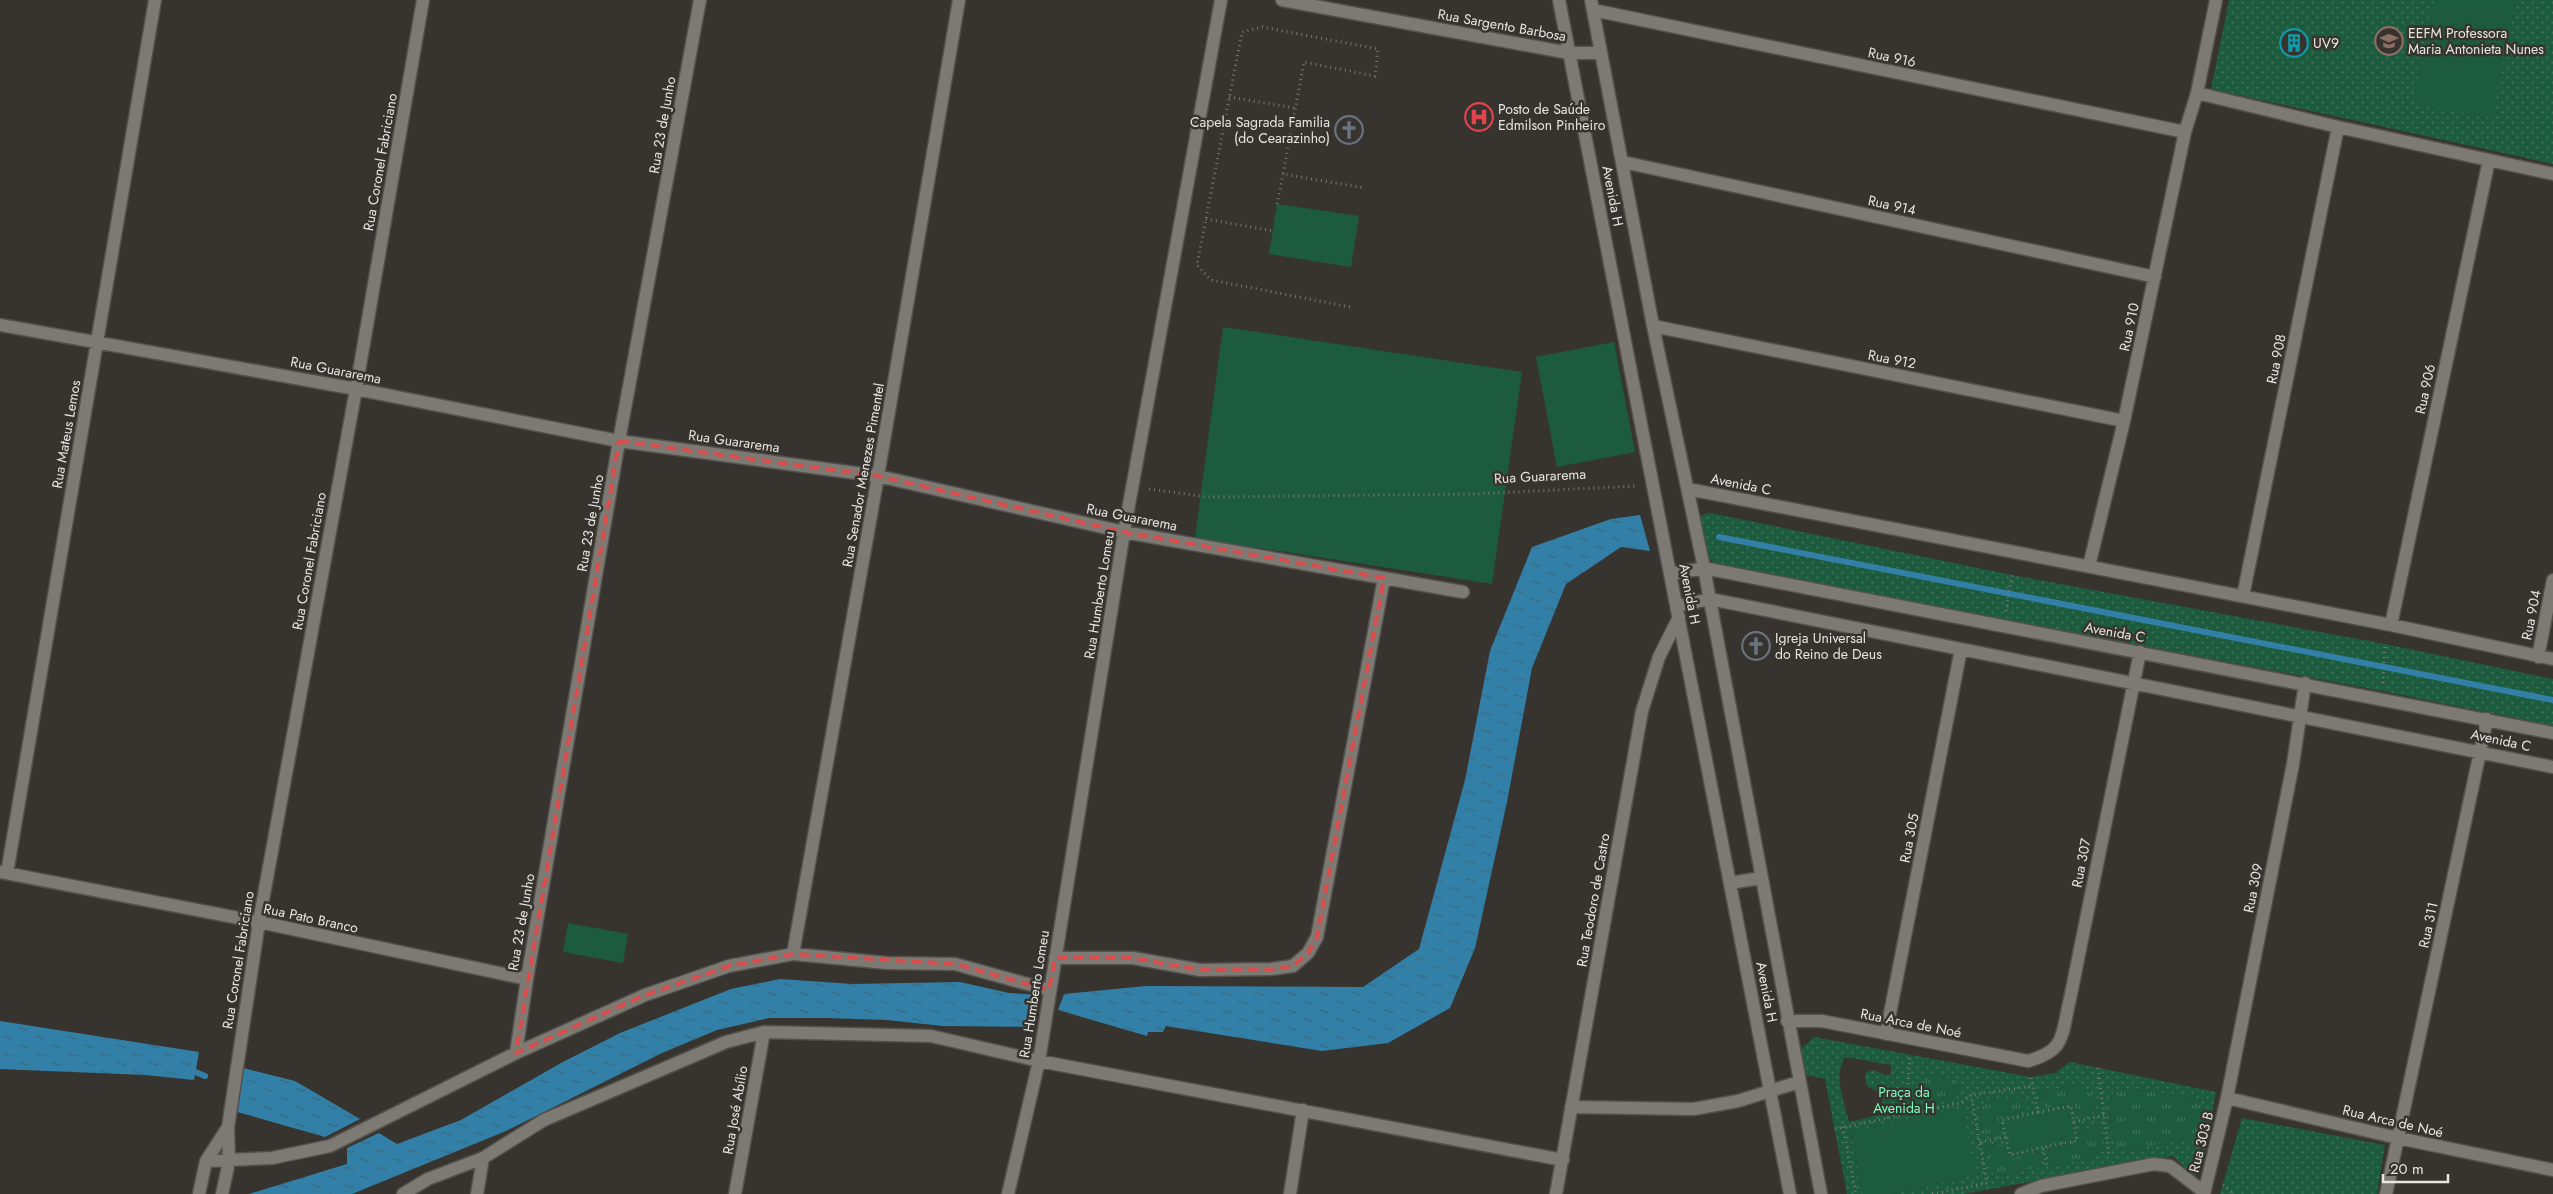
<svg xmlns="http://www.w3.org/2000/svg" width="2553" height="1194" viewBox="0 0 2553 1194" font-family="Jost,sans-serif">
<defs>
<pattern id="grass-tufts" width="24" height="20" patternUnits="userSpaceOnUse" patternTransform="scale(1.25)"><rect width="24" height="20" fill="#1d5b3f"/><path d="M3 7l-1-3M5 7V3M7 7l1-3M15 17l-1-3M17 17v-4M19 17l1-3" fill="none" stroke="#3e725a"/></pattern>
<pattern id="park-dots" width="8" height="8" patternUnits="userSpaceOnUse" patternTransform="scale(1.25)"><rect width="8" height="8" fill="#1d5b3f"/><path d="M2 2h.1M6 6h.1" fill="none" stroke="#3e725a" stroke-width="1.8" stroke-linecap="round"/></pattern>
<pattern id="water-ripples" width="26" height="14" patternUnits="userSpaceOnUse" patternTransform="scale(1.25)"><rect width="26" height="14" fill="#3280a7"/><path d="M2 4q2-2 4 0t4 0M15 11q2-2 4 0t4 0" fill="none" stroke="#3a687f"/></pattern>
</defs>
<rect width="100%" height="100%" fill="#37342f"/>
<path fill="url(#grass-tufts)" d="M1923 1074 1956 1080 1960 1084 1957 1097 1923 1105Z
M2079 1084 2092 1093 2095 1112 2077 1115 2070 1104 2044 1108 2039 1092Z
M2123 1088 2197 1098C2209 1110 2205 1131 2190 1138L2128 1151 2118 1148C2110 1131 2107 1107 2114 1090Z
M2025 1096 2029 1111 2003 1116 2001 1132 1982 1135 1978 1112 1987 1102Z
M2098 1126 2102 1146 2096 1157 2052 1166 2048 1149 2077 1143 2081 1130Z
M2003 1144 2013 1158 2038 1152 2041 1167 2002 1175 1990 1172 1986 1147Z"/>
<path fill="url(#park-dots)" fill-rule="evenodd" d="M2229 0H2553V164L2211 89Z
M1710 513 2012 575 2385 644 2553 679V726L2382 691 1721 566 1708 559 1700 516Z
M1814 1037 2031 1077 2055 1073 2070 1062 2216 1092 2203 1162 2194 1177 2173 1156 1963 1194H1891L1975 1175 1851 1131 1863 1194H1847L1825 1079 1806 1075 1801 1049ZM1845 1057 1891 1065V1074L1886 1075 1873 1070 1866 1073 1865 1077 1867 1086 1884 1095 1882 1103 1885 1114 1849 1122C1844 1101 1833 1076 1845 1057ZM1923 1074 1956 1080 1960 1084 1957 1097 1923 1105ZM2079 1084 2092 1093 2095 1112 2077 1115 2075 1106 2070 1104 2044 1108 2039 1092ZM2123 1088 2197 1098C2209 1110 2205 1131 2190 1138L2128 1151 2118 1148C2110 1131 2107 1107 2114 1090ZM2025 1096 2028 1111 2003 1116 1999 1121 2001 1132 1982 1134 1978 1112 1987 1102ZM2098 1126 2102 1146 2096 1157 2052 1166 2048 1149 2077 1143 2082 1137 2081 1130ZM2003 1144 2005 1153 2013 1158 2038 1152 2041 1167 2002 1175 1990 1172 1986 1147Z
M2242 1118 2385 1145 2377 1194H2220Z"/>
<path fill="#1d5b3f" d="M2434 0H2515L2492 118 2414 103Z
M1277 204 1359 216 1351 267 1269 254Z
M1223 327 1522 372 1492 584 1195 538Z
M1614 342 1635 452 1557 467 1536 357Z
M568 923 628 934 623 963 563 952Z
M1963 1108 1975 1175 1891 1194H1863L1851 1131Z
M2069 1108 2075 1138 2012 1153 2005 1122Z"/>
<path fill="url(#water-ripples)" d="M1640 515 1650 551 1621 547 1566 584 1532 668 1507 802 1475 948 1450 1008 1388 1043 1322 1051 1166 1026 1163 1032H1148L1147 1036 1058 1010 1064 994 1146 986 1363 987 1419 949 1465 780 1490 651 1532 547 1611 519Z
M780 979 853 984 960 982 1009 993 1040 995 1034 1027 943 1026 887 1020 826 1018H769L717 1030 662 1053 506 1131 352 1194H249L347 1164V1148L379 1133 397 1144 461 1120 561 1063 620 1033 731 989Z
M0 1021 199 1052 194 1080 145 1075 0 1069Z
M243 1068 295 1081 360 1119 325 1137 234 1111Z"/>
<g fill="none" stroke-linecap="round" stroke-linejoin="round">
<path stroke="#3280a7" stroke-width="6" d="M1719 537 2553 700
M188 1069 205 1076"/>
<defs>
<path id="minor" d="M1282 0 1569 53H1600
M1559 0 1790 1194
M1591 0 1653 326 1704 568 1821 1194
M1593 10 2185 132
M2197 93 2338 127 2553 174
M1623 162 2155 277
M0 325 356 389 619 441 878 476 1124 532 1463 592
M1653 326 2124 421
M1688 489 2391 625 2553 659
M2089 566 2124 421 2185 132 2197 93 2216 0
M1671 574 1704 568 2553 733
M2243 596 2338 127
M1677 606 1710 599 2553 767
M2391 625 2489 160
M2538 657 2553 580
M0 872 259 922 527 979
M7 873 155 0
M1730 883 1761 878
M793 954 878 476 959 0
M1055 958H1133L1200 970 1271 969 1293 966 1308 953 1317 937 1384 578
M1787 1021H1822L2028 1061C2067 1050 2061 1035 2070 999L2140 652
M1886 1034 1961 649
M516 1053 527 979 619 441 700 0
M2227 1098 2398 1138 2553 1170
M1571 1107 1694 1109 1738 1101 1799 1082
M206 1161 272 1158 330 1146 516 1053 645 995 729 966 793 954 887 963 955 964 1049 990
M199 1194 206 1161 228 1127
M222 1194 229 1162 228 1127 259 922 356 389 423 0
M403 1194 428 1179 483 1158 544 1120 726 1042 764 1032 931 1036 1039 1061 1563 1160
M477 1194 483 1158
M735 1194 764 1032
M1008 1194 1039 1061 1124 532 1221 0
M1290 1194 1303 1110
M1556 1194 1642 711 1659 657 1679 617
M2021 1194 2041 1186 2154 1164 2170 1166 2204 1192
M2204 1194 2227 1098 2293 764 2305 683
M2386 1194 2487 719"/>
</defs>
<use href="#minor" stroke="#53504c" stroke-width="15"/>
<path stroke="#797671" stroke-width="3" stroke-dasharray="1 4" stroke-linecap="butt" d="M1229 97 1295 108
M1277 204 1283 174
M1206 219 1273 231
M1350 307 1211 280 1197 265 1242 32 1262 27 1378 49 1375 76 1304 62 1283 174 1365 188
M1149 489 1207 497 1472 494 1637 486
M2006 611 2012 575
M2383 683 2385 644
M2098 1068 2109 1157
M2031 1078 2038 1112 2071 1106 2077 1141 2043 1147 2047 1168
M2038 1112 2002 1120 2010 1155 2043 1147
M1906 1114 1910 1055
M2074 1122 2104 1115
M1843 1127 1856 1194
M1835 1129 1961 1103 1971 1095 2033 1086
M1980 1142 2006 1137
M2223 1185 2234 1194
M1932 1194 1987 1183 1971 1095"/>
<use href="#minor" stroke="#7d7973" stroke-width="12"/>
</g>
<path fill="none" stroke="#d94e4d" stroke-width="4" stroke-dasharray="10 6" stroke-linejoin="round" d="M619 441 878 476 1124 532 1384 578 1317 937 1308 953 1293 966 1271 969 1200 970 1133 958H1055L1049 990 955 964 793 954 729 966 645 995 516 1053Z"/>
<defs>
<symbol id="school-ring" viewBox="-11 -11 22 22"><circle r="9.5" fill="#37342f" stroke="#8d6e63" stroke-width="1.5"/><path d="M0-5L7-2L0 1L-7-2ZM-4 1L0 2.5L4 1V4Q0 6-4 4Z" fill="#8d6e63"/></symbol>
<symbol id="building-ring" viewBox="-11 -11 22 22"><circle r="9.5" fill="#37342f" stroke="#0f9aa8" stroke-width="1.5"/><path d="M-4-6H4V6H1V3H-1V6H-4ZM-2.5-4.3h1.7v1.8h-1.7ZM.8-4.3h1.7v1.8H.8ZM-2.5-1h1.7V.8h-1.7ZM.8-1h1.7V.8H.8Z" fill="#0f9aa8"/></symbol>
<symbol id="hospital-ring" viewBox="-11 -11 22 22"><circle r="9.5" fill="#37342f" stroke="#e0444e" stroke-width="1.5"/><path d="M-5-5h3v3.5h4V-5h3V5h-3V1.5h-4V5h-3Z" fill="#e0444e"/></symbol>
<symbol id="church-ring" viewBox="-11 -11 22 22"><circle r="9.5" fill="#37342f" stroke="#6b7280" stroke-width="1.5"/><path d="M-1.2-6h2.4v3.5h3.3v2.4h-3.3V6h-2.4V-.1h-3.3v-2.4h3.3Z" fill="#6b7280"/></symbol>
</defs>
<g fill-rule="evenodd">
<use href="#school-ring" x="2373" y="25" width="32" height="32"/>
<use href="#building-ring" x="2278" y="27" width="32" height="32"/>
<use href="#hospital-ring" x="1463" y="101" width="32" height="32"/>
<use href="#church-ring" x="1333" y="114" width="32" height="32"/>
<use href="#church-ring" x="1740" y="630" width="32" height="32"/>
</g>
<g text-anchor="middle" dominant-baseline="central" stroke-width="5" stroke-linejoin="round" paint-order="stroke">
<g font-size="14" fill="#e7e5e1" stroke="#37342f">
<text transform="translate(1502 25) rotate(10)">Rua Sargento Barbosa</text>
<text transform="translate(1892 57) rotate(12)">Rua 916</text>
<text transform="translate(662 125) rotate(-80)">Rua 23 de Junho</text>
<text transform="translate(380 162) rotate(-80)">Rua Coronel Fabriciano</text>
<text transform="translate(1613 196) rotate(79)">Avenida H</text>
<text transform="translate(1892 205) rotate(12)">Rua 914</text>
<text transform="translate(2129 327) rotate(-78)">Rua 910</text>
<text transform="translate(1892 359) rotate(11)">Rua 912</text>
<text transform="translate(2276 359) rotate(-79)">Rua 908</text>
<text transform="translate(336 370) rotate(11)">Rua Guararema</text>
<text transform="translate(2425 389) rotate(-78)">Rua 906</text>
<text transform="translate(66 434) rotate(-80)">Rua Mateus Lemos</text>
<text transform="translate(734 441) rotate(8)">Rua Guararema</text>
<text transform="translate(863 475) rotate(-80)">Rua Senador Menezes Pimentel</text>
<text transform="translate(1540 476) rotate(-3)">Rua Guararema</text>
<text transform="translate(1741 484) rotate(11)">Avenida C</text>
<text transform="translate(1132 517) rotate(11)">Rua Guararema</text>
<text transform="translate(590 523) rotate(-80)">Rua 23 de Junho</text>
<text transform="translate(309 561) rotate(-80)">Rua Coronel Fabriciano</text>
<text transform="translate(1690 594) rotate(79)">Avenida H</text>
<text transform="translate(1099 595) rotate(-81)">Rua Humberto Lomeu</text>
<text transform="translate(2531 615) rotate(-79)">Rua 904</text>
<text transform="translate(2115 632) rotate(10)">Avenida C</text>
<text transform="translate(2501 740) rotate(12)">Avenida C</text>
<text transform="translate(1909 838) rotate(-79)">Rua 305</text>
<text transform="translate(2081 863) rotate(-79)">Rua 307</text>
<text transform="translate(2253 888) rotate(-79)">Rua 309</text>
<text transform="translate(1593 900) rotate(-80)">Rua Teodoro de Castro</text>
<text transform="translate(311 918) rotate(12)">Rua Pato Branco</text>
<text transform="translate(521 922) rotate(-80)">Rua 23 de Junho</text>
<text transform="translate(2428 925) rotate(-78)">Rua 311</text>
<text transform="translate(238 960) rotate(-81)">Rua Coronel Fabriciano</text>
<text transform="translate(1767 992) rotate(79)">Avenida H</text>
<text transform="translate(1034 994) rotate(-81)">Rua Humberto Lomeu</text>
<text transform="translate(1911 1023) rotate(11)">Rua Arca de Noé</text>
<text transform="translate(735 1110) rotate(-80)">Rua José Abílio</text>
<text transform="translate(2393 1121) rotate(13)">Rua Arca de Noé</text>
<text transform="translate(2201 1142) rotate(-76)">Rua 303 B</text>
</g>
<g font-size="14" fill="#e7e5e1" stroke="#37342f" text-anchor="start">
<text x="2408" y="33">EEFM Professora<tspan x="2408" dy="16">Maria Antonieta Nunes</tspan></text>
<text x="2313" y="43">UV9</text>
<text x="1498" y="109">Posto de Saúde<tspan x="1498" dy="16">Edmilson Pinheiro</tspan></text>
<text x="1330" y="122" text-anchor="end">Capela Sagrada Familia<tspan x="1330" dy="16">(do Cearazinho)</tspan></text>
<text x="1775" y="638">Igreja Universal<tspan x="1775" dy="16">do Reino de Deus</tspan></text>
</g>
<g font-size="14" fill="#78ffbf" stroke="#37342f">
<text x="1904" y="1092">Praça da<tspan x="1904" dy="16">Avenida H</tspan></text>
</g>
</g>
<path d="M2383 1174v8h65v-8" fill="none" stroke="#e7e5e1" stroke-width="2.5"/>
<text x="2390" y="1174" font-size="15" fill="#e7e5e1" stroke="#37342f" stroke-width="4" paint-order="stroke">20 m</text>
</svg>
